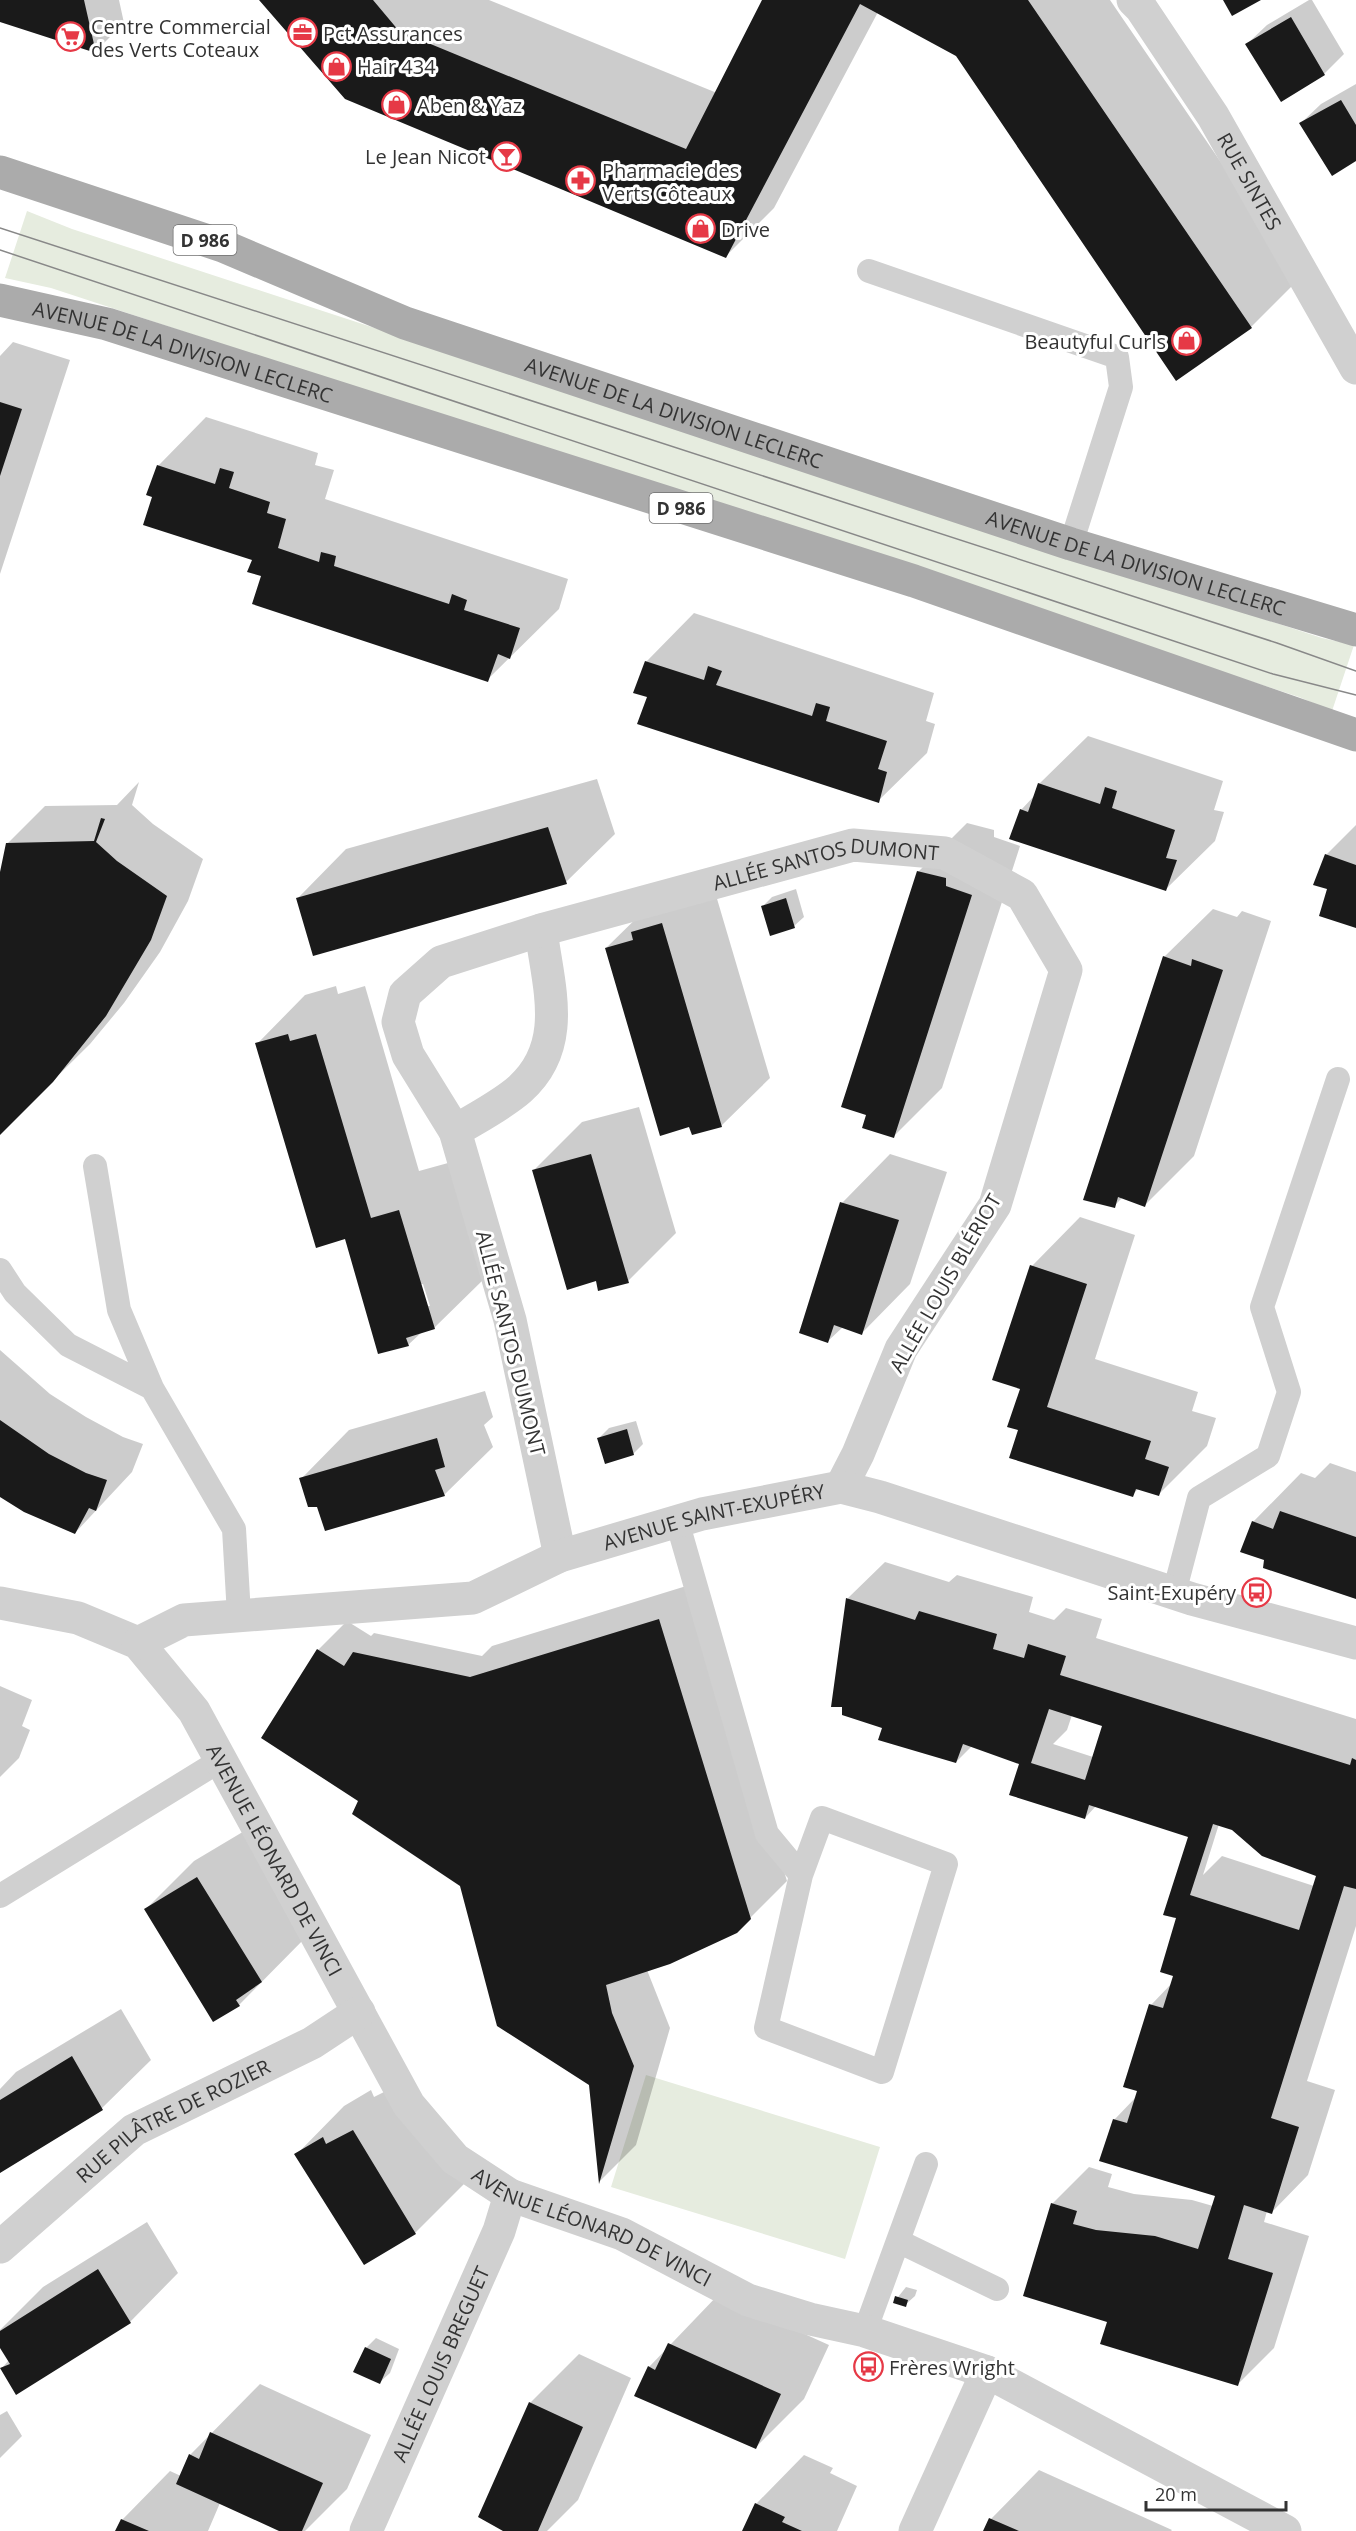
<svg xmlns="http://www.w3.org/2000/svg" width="1356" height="2531" viewBox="0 0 1356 2531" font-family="'Open Sans',sans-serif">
<rect width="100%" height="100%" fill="#fff"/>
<path fill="#e6ecdf" d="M27 211 72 229 1322 638 1354 645 1332 711 1299 697 51 288 5 278Z
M646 2075 880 2147 845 2259 611 2187Z"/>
<path fill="#0003" fill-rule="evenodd" d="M0 0H119L124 23 96 51 0 21Z
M261 0H489L717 93 764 0H1110L1300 278 1251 327 957 55 878 12 774 208 726 256Z
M1309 0H1312L1344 54 1324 74 1247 44 1267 25Z
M1356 84V159L1301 123 1321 104Z
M13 342 70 360 0 574V356Z
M206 417 318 453 315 465 334 470 325 499 568 579 559 609 487 680 262 575 254 559 154 496 158 466Z
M694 613 934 693 926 721 935 724 927 753 878 801 646 662Z
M1088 736 1223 781 1214 810 1224 812 1215 841 1166 889 1021 810 1035 795 1039 784Z
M597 779 615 834 566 882 298 898 346 849Z
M139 782 132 805 153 824 203 859 188 901 160 952 124 1003 90 1044 0 1133V883L8 843 45 806 117 805Z
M967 823 994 830V837L1020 846 942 1088 894 1136 918 872Z
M1356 825V927L1329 888 1326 855Z
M710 875 770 1078 721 1126 606 948 655 900Z
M796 889 804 917 794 926 763 906 772 897Z
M1213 909 1237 917 1242 911 1271 921 1194 1156 1145 1205 1123 1197 1114 1206 1164 957Z
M336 986 338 994 365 986 419 1171 448 1163 483 1280 434 1328 422 1332 408 1345 257 1044 305 995ZM420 1284H423L430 1306H426Z
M639 1107 676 1233 628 1281 597 1280 534 1170 582 1122Z
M890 1154 947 1172 910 1284 862 1333 843 1327 828 1341 842 1203Z
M1080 1217 1135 1235 1095 1359 1198 1392 1192 1411 1216 1418 1207 1446 1158 1495 1139 1488 1132 1495 1020 1429 1032 1266Z
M0 1350 50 1394 86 1417 123 1437 143 1444 132 1472 75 1533 0 1495Z
M485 1391 493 1417 484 1425 493 1447 444 1495 318 1505 301 1479 349 1430Z
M636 1421 643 1444 633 1454 599 1438 609 1428Z
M1330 1463 1356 1472V1598L1253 1522 1301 1473 1315 1478Z
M885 1562 949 1582 957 1575 1033 1597 1029 1612 1054 1620 1066 1608 1102 1619 1096 1638 1356 1719V1926L1307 2081 1335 2090 1308 2175 1272 2212 1267 2211 1264 2222 1309 2236 1274 2348 1237 2385 1109 2321 1052 2204 1089 2167 1112 2174 1108 2187 1134 2194 1192 2200 1213 2206 1217 2195 1114 2120 1137 2096 1151 2005 1173 1982 1179 1914 1174 1918 1164 1915 1189 1836 1096 1806 1085 1818 1022 1763 972 1746 956 1762 844 1706H833L848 1598ZM1072 1715 1104 1725 1093 1757 1053 1744 1067 1730ZM1219 1824 1232 1828 1318 1875 1314 1886 1222 1856 1203 1875Z
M696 1583 787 1881 736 1932 647 1970 670 2028 636 2145 600 2181 591 2084 461 1885 360 1801 318 1650 347 1621 371 1636 374 1633 482 1656 492 1646Z
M0 1686 32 1700 22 1726 30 1730 19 1758 0 1777Z
M246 1830 310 1933 239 2005 214 2020 146 1909 194 1861Z
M121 2009 151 2060 102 2108 0 2171V2089L16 2072Z
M402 2083 464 2184 415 2233 364 2263 296 2155 344 2106 371 2090 374 2097Z
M147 2222 178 2273 130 2322 2 2368 9 2360 0 2345V2330L43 2287Z
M906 2287 917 2290 915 2296 905 2305 894 2302Z
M718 2295 829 2345 804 2399 756 2447 649 2367Z
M376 2338 399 2349 390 2373 380 2382 366 2348Z
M579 2354 631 2378 578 2500 547 2531H505L530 2403Z
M260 2384 371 2435 347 2489 305 2531H283L220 2503 208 2531H117L122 2520 170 2471 181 2476 190 2455Z
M7 2411 22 2436 0 2458V2415Z
M804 2455 833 2468 830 2473 857 2486 837 2531H744L756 2504Z
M1039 2470 1172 2530 1171 2531H985L991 2519Z"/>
<path fill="#1a1a1a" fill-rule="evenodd" d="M0 0H84L96 53 0 22Z
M259 0H373L399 31 686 149 762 0H1028L1252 328 1176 381 956 56 860 4 726 258 345 99Z
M1223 0H1261L1232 16Z
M1291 17 1325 75 1281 102 1245 44Z
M1341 100 1356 125V161L1332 176 1299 123Z
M0 402 22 409 0 476Z
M157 465 215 484 220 468 234 472 229 488 270 502 267 513 286 519 278 548 319 562 321 552 329 554 336 556 334 566 449 604 452 594 467 600 464 610 520 628 510 659 498 654 488 682 252 604 261 576 247 572 252 560 143 525 152 497 146 495Z
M645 661 704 680 708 666 722 671 716 685 812 716 816 703 830 707 826 721 887 741 878 769 887 772 879 803 637 724 647 697 633 693Z
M1038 783 1100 804 1105 787 1117 791 1112 808 1175 830 1166 858 1177 860 1166 891 1009 839 1020 809 1028 812Z
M101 818 105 819 96 842 117 861 167 896 151 940 106 1016 53 1082 0 1135V872L6 843 94 841Z
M548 827 567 884 313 956 296 898Z
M1325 854 1356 865V928L1319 916 1327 889 1313 885Z
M917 871 946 878V886L972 895 894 1138 862 1128 866 1115 841 1107Z
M786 898 795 928 770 936 761 906Z
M662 923 722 1127 692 1135 689 1127 660 1136 605 948 633 940 631 932Z
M1163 956 1191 966 1192 959 1223 970 1145 1207 1118 1197 1115 1208 1083 1200Z
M288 1034 290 1041 316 1034 371 1218 399 1210 435 1329 406 1338 409 1346 378 1354 345 1239 316 1248 255 1043Z
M591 1154 629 1283 598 1291 596 1281 567 1290 532 1170Z
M840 1202 899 1220 862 1335 834 1325 828 1343 799 1333Z
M1030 1265 1087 1284 1047 1407 1151 1441 1145 1459 1169 1467 1159 1496 1136 1489 1133 1497 1009 1458 1018 1430 1007 1427 1020 1389 992 1380Z
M0 1420 49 1454 86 1473 107 1480 96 1511 89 1508 75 1534 24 1512 0 1497Z
M627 1429 634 1455 605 1464 597 1438Z
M437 1438 445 1467 435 1470 445 1496 325 1531 317 1507H308L299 1478Z
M1280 1511 1356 1537V1599L1263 1568 1264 1560 1240 1552 1252 1521 1273 1529Z
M846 1598 915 1620 919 1611 997 1634 993 1649 1024 1658 1028 1644 1066 1656 1060 1675 1350 1765 1352 1758 1356 1760V1889L1344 1886 1271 2118 1299 2127 1272 2214 1244 2205 1228 2259 1273 2273 1238 2386 1100 2344 1107 2322 1023 2296 1051 2203 1077 2211 1073 2224 1096 2230 1155 2236 1198 2249 1215 2196 1099 2161 1113 2119 1127 2123 1137 2091 1123 2087 1149 2004 1163 2008 1173 1976 1160 1972 1176 1918 1163 1915 1188 1837 1089 1805 1085 1819 1009 1795 1019 1764 963 1744 956 1763 878 1740 882 1728 842 1715V1707H831ZM1049 1709 1102 1726 1085 1780 1031 1763ZM1213 1824 1232 1830 1262 1856 1316 1876 1299 1930 1190 1895Z
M659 1619 751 1919 737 1933 670 1964 606 1985 612 2013 634 2066 599 2184 589 2085 497 2026 460 1886 352 1814 358 1801 261 1738 317 1649 344 1666 353 1652 470 1677Z
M197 1877 262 1982 236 2000 240 2006 213 2022 144 1909Z
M72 2056 103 2110 0 2173V2100Z
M353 2130 416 2234 364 2265 294 2154 323 2137 326 2144Z
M98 2269 131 2323 16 2395 0 2368 10 2364 0 2348V2331Z
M895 2296 908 2300 906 2307 893 2303Z
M668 2343 781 2394 756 2449 634 2396 648 2366 655 2370Z
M365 2347 391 2359 380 2384 353 2372Z
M529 2402 583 2427 538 2531H503L478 2517Z
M210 2432 323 2483 302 2531H279L176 2484 189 2454 199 2459Z
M755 2503 785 2517 782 2522 802 2531H742Z
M989 2518 1019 2531H983Z
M121 2519 149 2531H115Z"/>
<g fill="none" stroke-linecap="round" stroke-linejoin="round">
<path stroke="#d0d0d0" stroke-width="24" d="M869 271 1117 357 1121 387 1071 544
M95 1166 119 1310 152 1388 234 1529 239 1615
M0 1270 15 1293 68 1345 152 1388
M677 1521 767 1834 801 1875
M1174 1593 1199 1498 1268 1456 1289 1392 1262 1307 1338 1079
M822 1818 946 1864 882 2072 766 2028 801 1875Z
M0 1896 221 1760
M898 2241 997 2289
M865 2331 926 2164"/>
<g stroke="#d0d0d0" stroke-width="33">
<path id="s1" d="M1133 0 1141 8 1213 116 1356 368"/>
<path d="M455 1131C476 1118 502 1105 520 1089 569 1045 548 986 541 930"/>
<path id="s2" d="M560 1556 510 1320 455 1131 408 1055 398 1022 405 994 441 962 541 930 853 845 945 853 1022 895 1066 970 995 1205 901 1349 858 1454 841 1487"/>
<path id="s3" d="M0 1603 78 1618 138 1643 194 1711 409 2105 455 2159 510 2195 622 2234 748 2300 810 2319 865 2331 987 2372 1285 2531"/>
<path id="s4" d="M138 1643 184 1620 473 1598 560 1556 702 1514 841 1487 880 1497 1192 1599 1356 1643"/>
<path id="s5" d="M0 2247 134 2130 312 2043 359 2012"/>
<path id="s6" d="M366 2531 499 2231 510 2195"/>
<path d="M915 2531 987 2372"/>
</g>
<g stroke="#ababab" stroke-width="33">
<path id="s7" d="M0 172 223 246 405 323 1071 544 1356 630"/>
<path id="s8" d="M0 300 107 324 914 581 1356 735"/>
</g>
<path stroke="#888" stroke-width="1.5" d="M0 228 1277 643 1356 671
M0 250 1273 674 1356 695"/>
</g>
<defs>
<symbol id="office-ring" viewBox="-11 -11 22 22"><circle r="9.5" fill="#fff" stroke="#e63946" stroke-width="1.5"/><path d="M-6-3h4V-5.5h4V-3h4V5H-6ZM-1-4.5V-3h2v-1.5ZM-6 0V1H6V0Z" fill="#e63946"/></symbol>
<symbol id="supermarket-ring" viewBox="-11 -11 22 22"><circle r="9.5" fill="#fff" stroke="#e63946" stroke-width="1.5"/><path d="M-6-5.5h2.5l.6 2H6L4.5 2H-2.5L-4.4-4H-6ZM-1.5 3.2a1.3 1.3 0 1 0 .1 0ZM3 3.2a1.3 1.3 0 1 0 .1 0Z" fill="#e63946"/></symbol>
<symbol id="shop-ring" viewBox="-11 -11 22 22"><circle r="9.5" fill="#fff" stroke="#e63946" stroke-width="1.5"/><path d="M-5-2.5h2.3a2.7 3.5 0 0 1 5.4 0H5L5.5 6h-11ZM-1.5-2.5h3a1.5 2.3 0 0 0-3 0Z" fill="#e63946"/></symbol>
<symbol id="bar-ring" viewBox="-11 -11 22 22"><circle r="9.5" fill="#fff" stroke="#e63946" stroke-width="1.5"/><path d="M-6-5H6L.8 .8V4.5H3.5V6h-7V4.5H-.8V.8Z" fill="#e63946"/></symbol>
<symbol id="pharmacy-ring" viewBox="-11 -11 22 22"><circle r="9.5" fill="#fff" stroke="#e63946" stroke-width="1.5"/><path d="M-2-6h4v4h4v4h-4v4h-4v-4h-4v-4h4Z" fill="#e63946"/></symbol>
<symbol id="bus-ring" viewBox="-11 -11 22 22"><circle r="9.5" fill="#fff" stroke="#e63946" stroke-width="1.5"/><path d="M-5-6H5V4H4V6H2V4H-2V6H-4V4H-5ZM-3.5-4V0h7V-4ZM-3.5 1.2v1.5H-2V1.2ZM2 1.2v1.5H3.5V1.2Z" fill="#e63946"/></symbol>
</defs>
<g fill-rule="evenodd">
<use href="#office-ring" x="286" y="16" width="33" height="33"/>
<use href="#supermarket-ring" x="54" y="20" width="33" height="33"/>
<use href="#shop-ring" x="320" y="50" width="33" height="33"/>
<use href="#shop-ring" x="380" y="88" width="33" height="33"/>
<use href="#bar-ring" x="490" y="140" width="33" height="33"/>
<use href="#pharmacy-ring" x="564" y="164" width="33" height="33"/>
<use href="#shop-ring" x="684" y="212" width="33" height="33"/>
<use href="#shop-ring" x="1170" y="324" width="33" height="33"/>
<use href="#bus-ring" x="1240" y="1576" width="33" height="33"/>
<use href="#bus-ring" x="852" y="2350" width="33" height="33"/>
</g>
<g text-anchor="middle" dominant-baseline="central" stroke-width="6" stroke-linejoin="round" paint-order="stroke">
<g fill="#fff" stroke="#707070" stroke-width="1.5">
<rect x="173.5" y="225" width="63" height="30" rx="4.5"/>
<rect x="649.5" y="493" width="63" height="30" rx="4.5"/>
</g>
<g font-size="18" font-weight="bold" fill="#333">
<text x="205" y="240">D 986</text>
<text x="681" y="508">D 986</text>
</g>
<g font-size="20" fill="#333" stroke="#fff" text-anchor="start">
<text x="91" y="26">Centre Commercial<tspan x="91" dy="23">des Verts Coteaux</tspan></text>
<text x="323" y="33">Pct Assurances</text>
<text x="357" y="66">Hair 434</text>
<text x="417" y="105">Aben &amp; Yaz</text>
<text x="486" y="156" text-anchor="end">Le Jean Nicot</text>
<text x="602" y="170">Pharmacie des<tspan x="602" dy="23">Verts Côteaux</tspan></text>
<text x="721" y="229">Drive</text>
<text x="1166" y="341" text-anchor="end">Beautyful Curls</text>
<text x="1236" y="1592" text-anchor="end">Saint-Exupéry</text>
<text x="889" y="2367">Frères Wright</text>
</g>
<g font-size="20" fill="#333" stroke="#fff">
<text stroke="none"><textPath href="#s1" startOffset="216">RUE SINTES</textPath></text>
<text stroke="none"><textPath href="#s8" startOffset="190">AVENUE DE LA DIVISION LECLERC</textPath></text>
<text stroke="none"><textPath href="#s7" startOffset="716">AVENUE DE LA DIVISION LECLERC</textPath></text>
<text stroke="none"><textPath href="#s7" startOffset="1202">AVENUE DE LA DIVISION LECLERC</textPath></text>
<text stroke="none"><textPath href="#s2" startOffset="1038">ALLÉE SANTOS DUMONT</textPath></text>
<text transform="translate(945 1283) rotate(-60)">ALLÉE LOUIS BLÉRIOT</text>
<text transform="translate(511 1343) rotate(76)">ALLÉE SANTOS DUMONT</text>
<text stroke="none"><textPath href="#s4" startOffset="597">AVENUE SAINT-EXUPÉRY</textPath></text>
<text stroke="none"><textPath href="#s3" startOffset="402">AVENUE LÉONARD DE VINCI</textPath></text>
<text stroke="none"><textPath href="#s5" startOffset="216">RUE PILÂTRE DE ROZIER</textPath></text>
<text stroke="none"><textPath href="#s3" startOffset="906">AVENUE LÉONARD DE VINCI</textPath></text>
<text stroke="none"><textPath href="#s6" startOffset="183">ALLÉE LOUIS BREGUET</textPath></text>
</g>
</g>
<path d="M1146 2501v9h140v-9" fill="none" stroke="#333333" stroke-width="3"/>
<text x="1155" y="2501" font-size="18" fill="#333333" stroke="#ffffff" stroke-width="4.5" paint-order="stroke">20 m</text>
</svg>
